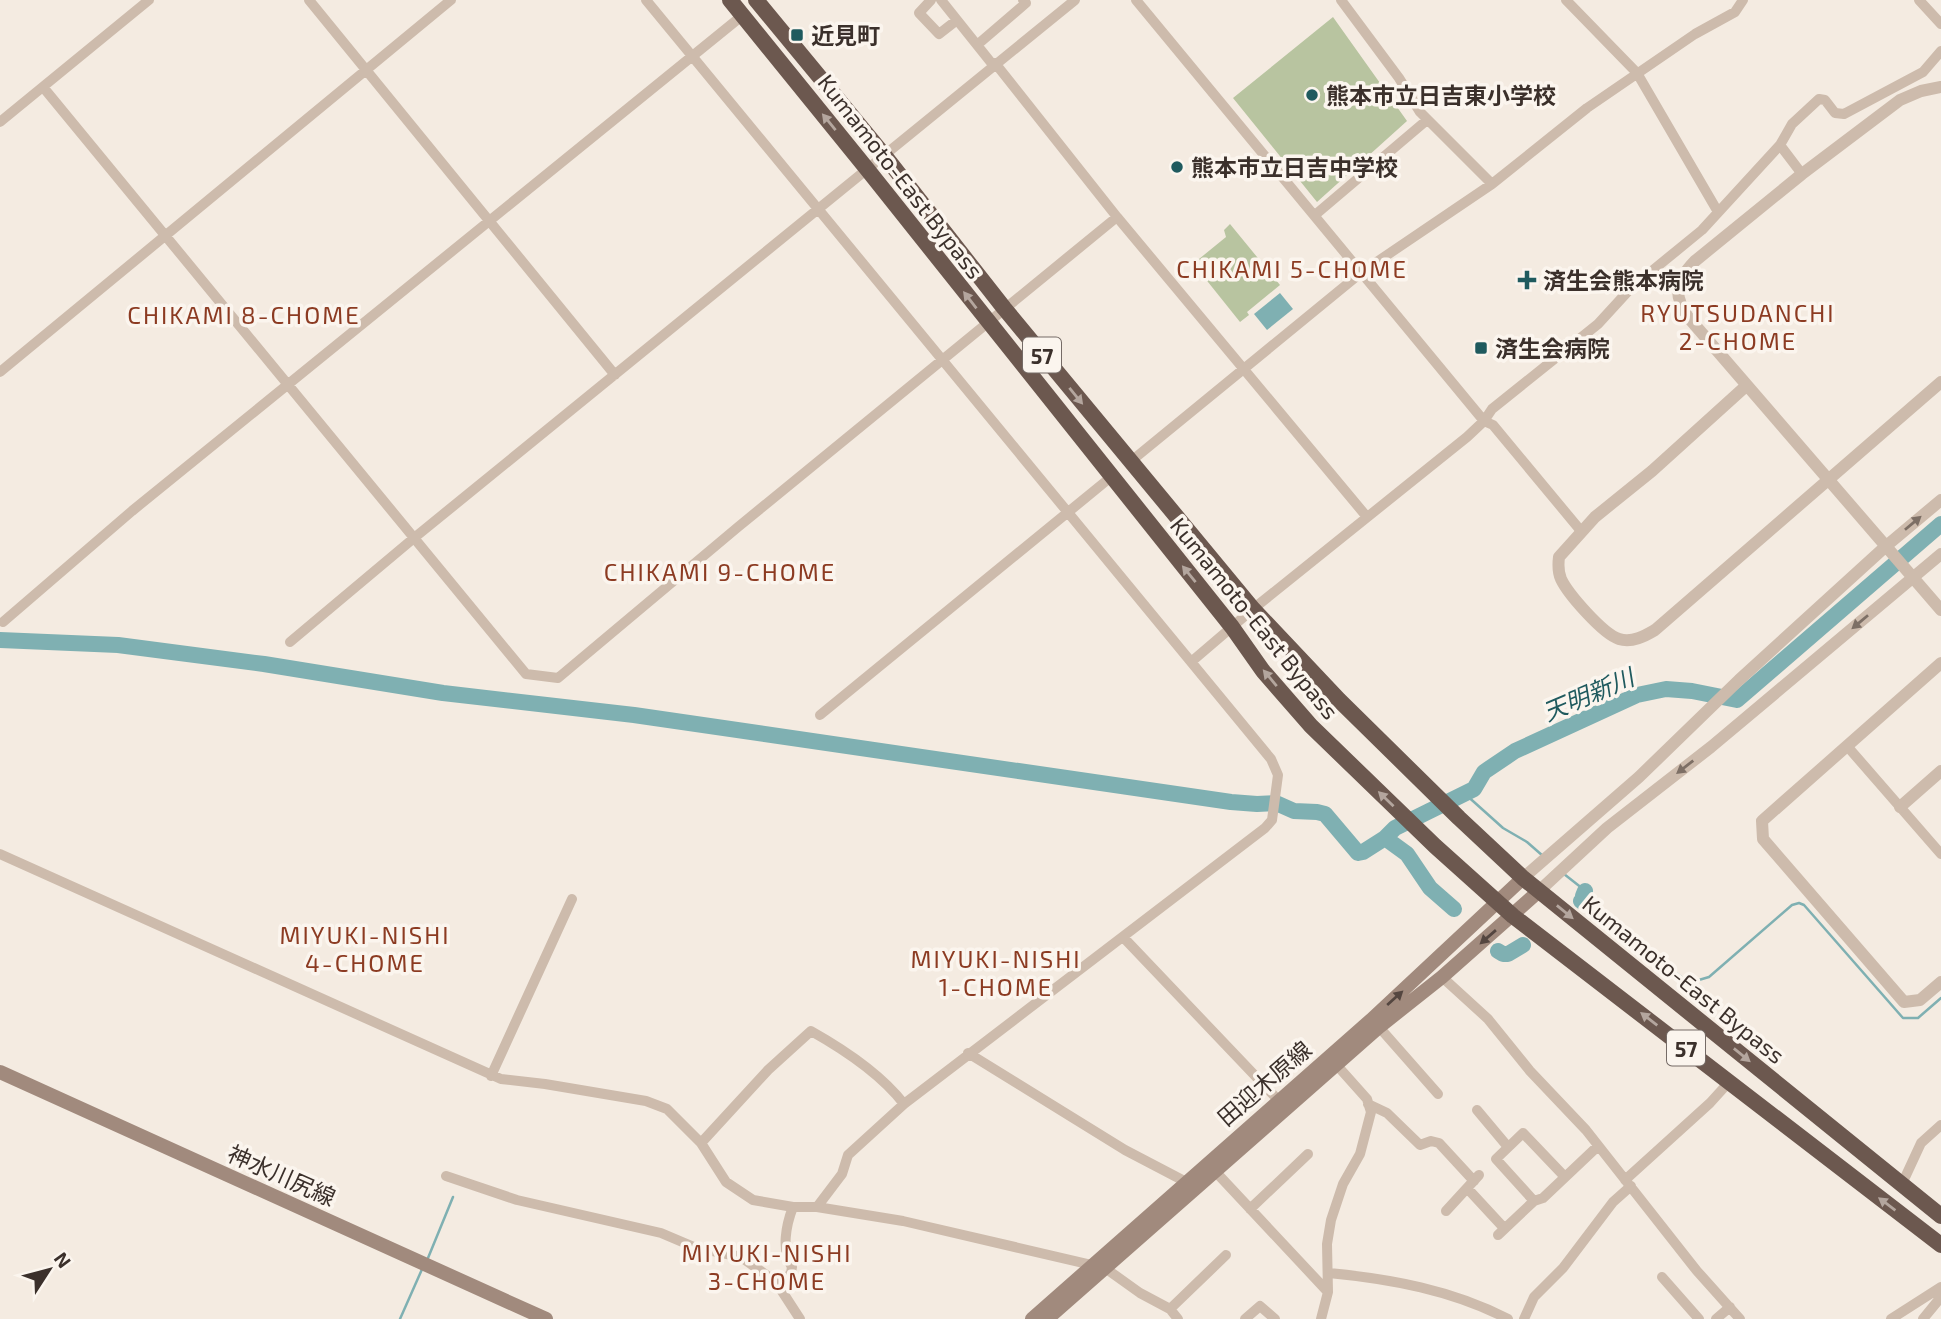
<svg xmlns="http://www.w3.org/2000/svg" width="1941" height="1319" viewBox="0 0 1941 1319" font-family="'Exo 2','Noto Sans JP',sans-serif">
<rect width="100%" height="100%" fill="#f4ebe1"/>
<path fill="#b8c4a0" d="M1333 17 1407 121 1317 202 1233 98Z
M1230 224 1280 285 1247 312 1249 315 1240 322 1204 277 1210 272 1199 259 1226 237 1224 230Z"/>
<path fill="#7fb0b2" d="M1280 293 1293 309 1267 330 1254 314Z"/>
<g fill="none" stroke-linecap="round" stroke-linejoin="round">
<path stroke="#7fb0b2" stroke-width="2.5" d="M1464 793 1503 828 1527 842 1543 856
M1564 874 1592 896 1598 908 1681 977 1692 982 1709 977 1792 905 1799 903 1804 905 1903 1018H1918L1941 998
M428 1258 453 1197
M400 1319 423 1267"/>
<path stroke="#7fb0b2" stroke-width="16" d="M0 640 118 645 264 664 443 693 634 715 1231 802 1257 804 1276 803 1294 811 1317 812 1325 814 1358 853 1363 852 1385 838 1407 854 1430 888 1454 909
M1385 838 1395 828 1474 789 1484 772 1515 751 1637 695 1666 689 1692 691 1737 700 1941 524
M1581 901 1584 900 1583 896 1585 891
M1498 951 1503 954H1508L1523 945"/>
<path stroke="#cdbbac" stroke-width="10" d="M309 0 615 375
M646 0 1271 759 1278 775 1272 820 1265 828 904 1104 848 1155 842 1174 817 1207
M931 0 919 13 939 34 957 20
M941 0 993 65
M1136 0 1484 421 1493 425 1581 531
M1341 0 1399 78 1420 112 1492 184
M1566 0 1637 73 1718 212
M1919 0 1941 24
M977 45 1026 3 1023 0
M995 63 1117 217 1367 517
M43 87 526 674 558 678 738 527 1117 217
M0 122 149 0
M1780 145 1802 174
M1315 215 1427 120
M1645 276 1652 283 1678 289
M0 372 451 0
M1130 462 1362 272 1492 184 1587 108 1695 34 1735 12 1743 0
M3 622 132 511 743 15
M290 642 414 538 1075 0
M1191 662 1253 609 1467 437 1484 421 1492 409 1598 324 1631 288 1702 230 1780 145 1792 124 1819 99 1825 100 1835 113 1844 114 1923 72 1941 51
M820 715 1111 477
M1847 746 1941 854
M0 854 501 1079 545 1084 646 1101 667 1109 701 1143 726 1182 753 1200 793 1207H817L903 1221 1105 1268 1140 1293 1170 1309 1178 1319
M1123 937 1282 1104
M1442 977 1488 1019 1530 1071 1586 1130 1697 1271 1740 1319
M1379 1027 1438 1094
M968 1053 1125 1150 1190 1184
M491 1076 572 899
M1368 1104 1387 1113 1420 1145 1431 1141 1439 1143 1474 1181
M1477 1110 1508 1147
M701 1143 768 1070 811 1031C843 1049 881 1074 904 1104
M1213 1169 1328 1292
M446 1176 517 1200 661 1233 694 1247 741 1257 776 1282 800 1319
M1625 1180 1710 1103 1729 1082
M1902 1184 1921 1143 1941 1125
M1467 1188 1504 1228
M1534 1201 1496 1159 1523 1133 1565 1177
M1250 1209 1308 1154
M1446 1211 1479 1175
M1498 1235 1534 1201 1543 1198 1598 1146
M1329 1273C1391 1279 1452 1290 1508 1319
M1662 1277 1699 1319
M779 1287 791 1273 792 1267C781 1250 786 1225 793 1207
M1170 1309 1226 1255
M1245 1319 1260 1306 1275 1319
M1321 1319 1328 1292 1327 1244 1331 1220 1343 1184 1360 1154 1371 1112 1367 1099 1334 1062
M1524 1319 1534 1297 1563 1268 1613 1202 1631 1186
M1716 1319 1730 1307
M1891 1319 1941 1287
M1923 1319 1941 1297"/>
<path stroke="#cdbbac" stroke-width="12" d="M1941 87 1921 91 1900 100 1802 174 1695 261C1676 281 1672 293 1688 317L1941 610
M1746 386 1652 471 1595 517 1559 557C1558 565 1558 572 1561 579 1568 594 1603 634 1619 639 1632 643 1645 636 1655 630L1941 382
M1941 663 1762 821 1763 839 1904 1002 1920 1000 1941 982
M1900 807 1941 771
M1523 878 1639 777 1739 680 1885 547 1941 500
M1539 891 1607 828 1711 747 1941 554"/>
<path stroke="#a18a7d" stroke-width="14" d="M0 1072 546 1319
M1032 1319 1371 1020 1523 878
M1047 1319 1379 1027 1442 977 1539 891"/>
<path stroke="#6c584f" stroke-width="16" d="M730 0 867 169 1232 627 1263 671 1311 726 1435 846 1513 916 1941 1245
M756 0 884 155 1004 308 1253 609 1339 700 1459 818 1523 878 1941 1216"/>
</g>
<defs><path id="oneway-solid" d="M-6-.8H1V-3.2L6.5 0L1 3.2V.8H-6Z" transform="scale(1.75)"/></defs>
<g fill="#b4a69e">
<use href="#oneway-solid" transform="translate(829 122) rotate(-129)"/>
<use href="#oneway-solid" transform="translate(970 300) rotate(-128)"/>
<use href="#oneway-solid" transform="translate(1076 396) rotate(51)"/>
<use href="#oneway-solid" transform="translate(1189 574) rotate(-129)"/>
<use href="#oneway-solid" transform="translate(1270 678) rotate(-130)"/>
<use href="#oneway-solid" transform="translate(1386 799) rotate(-136)"/>
<use href="#oneway-solid" transform="translate(1565 912) rotate(39)"/>
<use href="#oneway-solid" transform="translate(1649 1019) rotate(-142)"/>
<use href="#oneway-solid" transform="translate(1742 1055) rotate(39)"/>
<use href="#oneway-solid" transform="translate(1887 1204) rotate(-143)"/>
</g>
<g fill="#7d6f65">
<use href="#oneway-solid" transform="translate(1913 523) rotate(-40)"/>
<use href="#oneway-solid" transform="translate(1860 622) rotate(140)"/>
<use href="#oneway-solid" transform="translate(1685 767) rotate(142)"/>
</g>
<g fill="#544640">
<use href="#oneway-solid" transform="translate(1488 937) rotate(139)"/>
<use href="#oneway-solid" transform="translate(1395 998) rotate(-42)"/>
</g>
<g fill="#1f5a5e" stroke="#fbf5ee" stroke-width="2.5">
<rect x="790" y="28" width="14" height="14" rx="3.5"/>
<circle cx="1312" cy="95" r="7"/>
<circle cx="1177" cy="167" r="7"/>
<path d="M1523.5 269.5h7v7h7v7h-7v7h-7v-7h-7v-7h7z"/>
<rect x="1474" y="341" width="14" height="14" rx="3.5"/>
</g>
<g text-anchor="middle" dominant-baseline="central" stroke-width="7" stroke-linejoin="round" paint-order="stroke">
<g fill="#fbf5ee" stroke="#756b66" stroke-width="2">
<rect x="1023" y="337.5" width="38" height="35" rx="5"/>
<rect x="1667" y="1030.5" width="38" height="35" rx="5"/>
</g>
<g font-size="21" font-weight="bold" fill="#3b302b">
<text x="1042" y="355">57</text>
<text x="1686" y="1048">57</text>
</g>
<g font-size="23" font-weight="bold" fill="#3b302b" stroke="#fbf5ee" text-anchor="start">
<text x="811" y="35">近見町</text>
<text x="1326" y="95">熊本市立日吉東小学校</text>
<text x="1191" y="167">熊本市立日吉中学校</text>
<text x="1543" y="280">済生会熊本病院</text>
<text x="1495" y="348">済生会病院</text>
</g>
<g font-size="23" fill="#3b302b" stroke="#fbf5ee">
<text transform="translate(901 176) rotate(52)">Kumamoto-East Bypass</text>
<text transform="translate(1255 618) rotate(51)">Kumamoto-East Bypass</text>
<text transform="translate(1684 979) rotate(39)">Kumamoto-East Bypass</text>
<text transform="translate(1264 1083) rotate(-41)">田迎木原線</text>
<text transform="translate(282 1175) rotate(24)">神水川尻線</text>
</g>
<g font-size="24" letter-spacing="2" fill="#8c3b22" stroke="#fbf5ee">
<text x="1292" y="268">CHIKAMI 5-CHOME</text>
<text x="1738" y="312">RYUTSUDANCHI<tspan x="1738" dy="28">2-CHOME</tspan></text>
<text x="244" y="314">CHIKAMI 8-CHOME</text>
<text x="720" y="571">CHIKAMI 9-CHOME</text>
<text x="365" y="934">MIYUKI-NISHI<tspan x="365" dy="28">4-CHOME</tspan></text>
<text x="996" y="958">MIYUKI-NISHI<tspan x="996" dy="28">1-CHOME</tspan></text>
<text x="767" y="1252">MIYUKI-NISHI<tspan x="767" dy="28">3-CHOME</tspan></text>
</g>
<g font-size="24" font-style="italic" fill="#1f5a5e" stroke="#fbf5ee">
<text transform="translate(1588 694) rotate(-23)">天明新川</text>
</g>
</g>
<g transform="translate(49 1270) rotate(54)" stroke="#fbf5ee" stroke-width="5" paint-order="stroke">
<path d="M0-5L12 26L0 18L-12 26Z" fill="#3b302b"/>
<text y="-10" font-size="19" font-weight="bold" text-anchor="middle" fill="#3b302b">N</text>
</g>
</svg>
